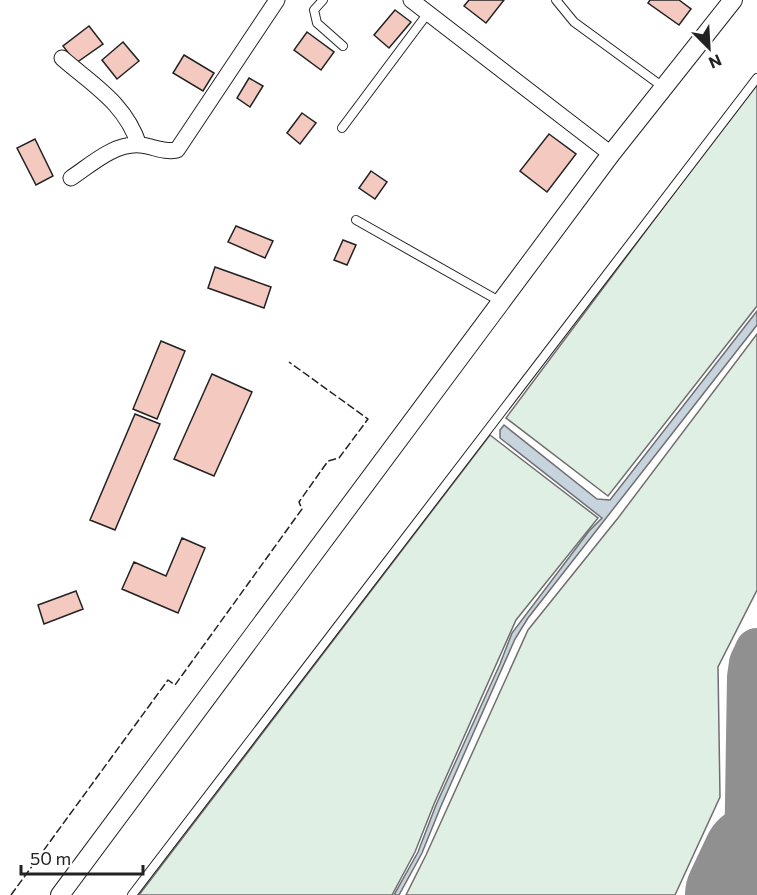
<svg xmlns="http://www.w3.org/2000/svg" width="757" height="895" viewBox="0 0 757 895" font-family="Commissioner,sans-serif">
<rect width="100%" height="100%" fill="#fff"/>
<path fill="#e0efe3" stroke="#6f6f6f" stroke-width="1.5" d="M757 82V306L608 496 506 418Z
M757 334V590L718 667 720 797 675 895H406L426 855 528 630 618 518Z
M490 435 598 518 516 620 434 804 415 852 392 895H139Z"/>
<path fill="#c7d3dd" stroke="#6f6f6f" stroke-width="1.5" d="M757 311V325L528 618 515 639 441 806 422 853 399 895H394L418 852 436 805 500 664 512 633 589 531 602 518 500 438V430L504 425 597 499 610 500Z"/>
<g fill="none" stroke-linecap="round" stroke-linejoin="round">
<path stroke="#909090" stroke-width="44" d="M742 895 746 865 749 677 751 663 757 650"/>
<path stroke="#909090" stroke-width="110" d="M740 895 757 859"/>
</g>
<path fill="#f3c9c0" stroke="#222" stroke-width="1.5" d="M469 0H504L486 23 464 6Z
M650 0H679L691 9 679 25 648 3Z
M395 10 411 22 389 48 374 35Z
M89 26 103 44 76 63 63 46Z
M307 32 334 52 321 70 294 50Z
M123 42 139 61 117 79 102 60Z
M184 55 214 73 203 91 173 73Z
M249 78 263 86 250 107 237 98Z
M302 113 316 123 300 144 287 133Z
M549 134 576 154 547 192 520 171Z
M35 139 53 176 36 185 17 148Z
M371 171 387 182 375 199 359 188Z
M236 226 273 241 265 258 228 242Z
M343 240 356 245 347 265 334 260Z
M215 267 271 287 264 308 208 288Z
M161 341 185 351 157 419 133 409Z
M212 374 252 392 214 476 174 459Z
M135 414 160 424 115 530 90 520Z
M182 538 205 548 178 613 122 589 134 562 166 576Z
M76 591 83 609 44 624 38 605Z"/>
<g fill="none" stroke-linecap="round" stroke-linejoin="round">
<defs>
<path id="service" d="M323 0 314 10 317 23 343 46
M556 0 574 22 663 87
M342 128 428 13
M356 220 501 302
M132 895 757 78"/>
<path id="minor" d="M411 0 611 154
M62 58C94 86 125 103 139 145
M71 178C92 164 114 143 140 145 153 146 164 153 177 150L277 0"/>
<path id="tertiary" d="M60 895 611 154 733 0"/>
</defs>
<use href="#service" stroke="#222" stroke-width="10"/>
<use href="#minor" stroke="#222" stroke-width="17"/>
<use href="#tertiary" stroke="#222" stroke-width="20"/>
<use href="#service" stroke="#fff" stroke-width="8"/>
<use href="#minor" stroke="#fff" stroke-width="15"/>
<use href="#tertiary" stroke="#fff" stroke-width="18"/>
<path stroke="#222" stroke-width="1.5" stroke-dasharray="8 3" stroke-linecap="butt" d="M11 895 168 680 175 685 302 509 299 502 328 461 339 458 368 419 289 362"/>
</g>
<g transform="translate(709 48) rotate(156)" stroke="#ffffff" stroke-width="4.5" paint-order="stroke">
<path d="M0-4.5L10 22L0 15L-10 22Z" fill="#222222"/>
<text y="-9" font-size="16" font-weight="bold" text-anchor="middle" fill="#222222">N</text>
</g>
<path d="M21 865v9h122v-9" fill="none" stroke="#222222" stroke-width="3"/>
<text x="30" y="865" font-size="18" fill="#222222" stroke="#ffffff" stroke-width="4.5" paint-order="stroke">50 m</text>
</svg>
